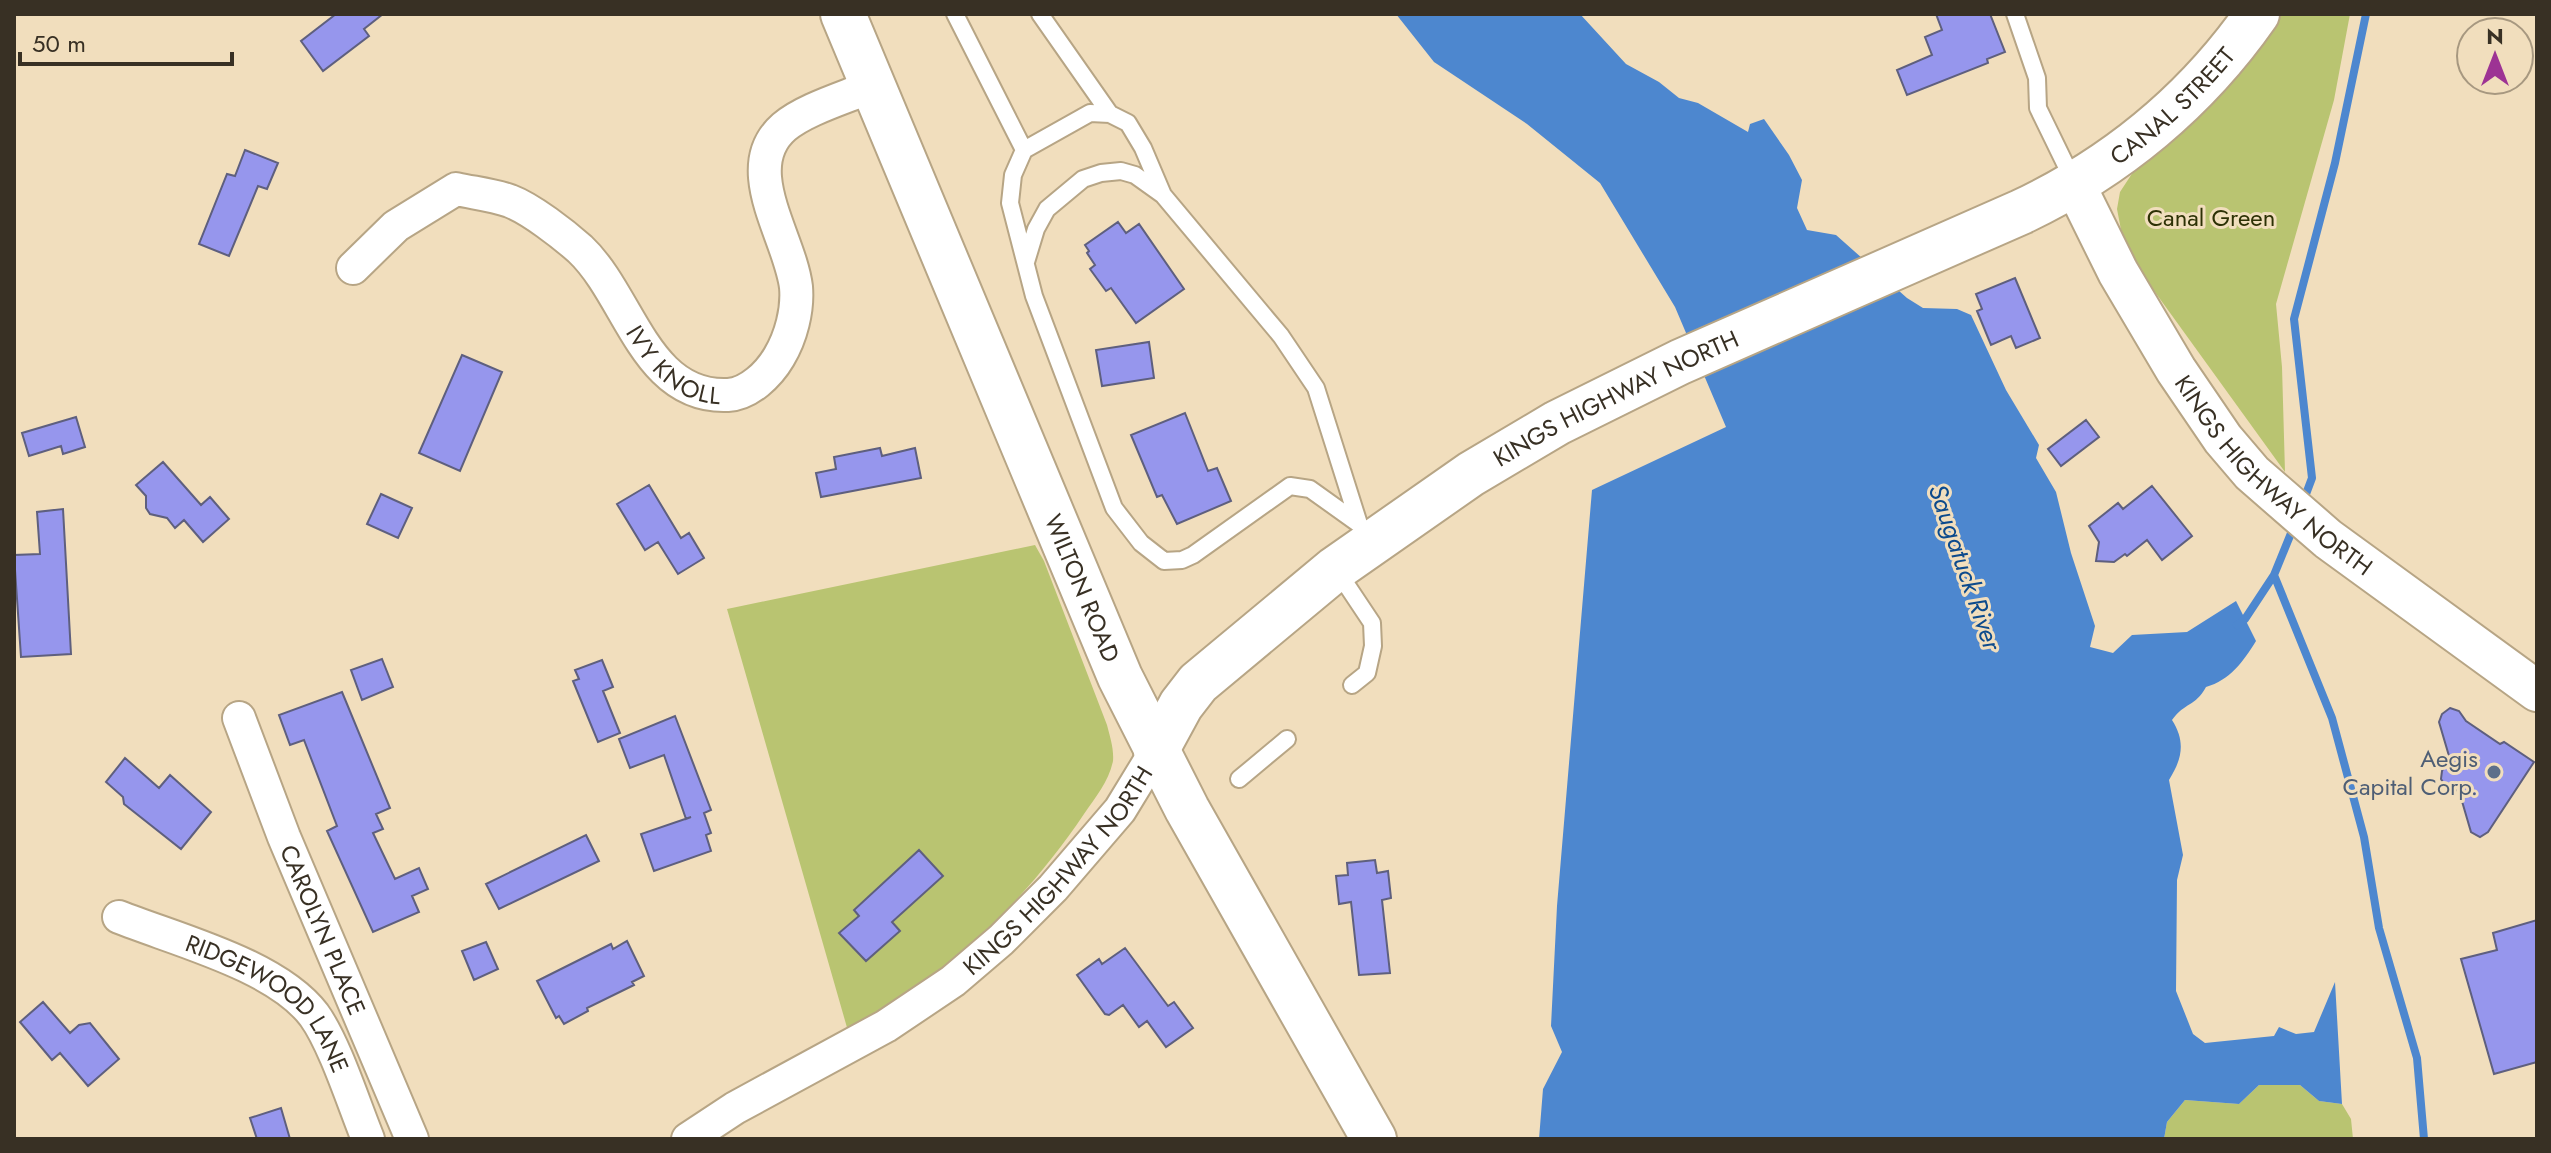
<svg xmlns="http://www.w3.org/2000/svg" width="2551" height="1153" viewBox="0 0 2551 1153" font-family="Jost,sans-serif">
<rect width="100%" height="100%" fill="#f1debd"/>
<path fill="#b9c471" d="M2276 14H2350L2334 100 2276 304 2282 367 2285 472 2147 281 2122 235 2117 209 2120 192 2137 166Z
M1035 545 1044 561 1107 725C1110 737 1114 749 1113 761 1109 781 1095 798 1084 814 1025 902 942 982 848 1031L727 609Z
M2259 1085H2300L2319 1101 2342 1104 2351 1119 2353 1139H2164L2167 1122 2185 1100 2239 1104Z"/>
<path fill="#4d87cf" d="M1396 14H1580L1626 64 1659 82 1679 98 1698 103 1748 132 1750 124 1764 119 1789 155 1802 180 1797 208 1807 230 1836 235 1907 298 1923 308 1957 309 1971 315 2006 390 2039 445 2036 458 2056 492 2071 553 2095 626 2090 647 2113 653 2132 635 2187 632 2236 601 2256 641C2243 662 2230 680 2206 687 2195 707 2185 702 2172 720 2186 742 2182 759 2169 780L2183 855 2177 880 2176 991 2193 1034 2205 1043 2274 1036 2279 1027 2296 1034 2314 1032 2335 982 2342 1104 2319 1101 2300 1085H2259L2239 1104 2185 1100 2167 1122 2164 1139H1539L1543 1089 1562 1052 1551 1026 1557 906 1592 490 1726 427 1675 307 1600 183 1527 124 1434 62Z"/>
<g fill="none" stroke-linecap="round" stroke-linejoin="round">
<path stroke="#4d87cf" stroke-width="8" d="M2303 502 2312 478 2294 319 2335 163 2366 14
M2294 526 2274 575 2332 718 2364 837 2379 928 2417 1058 2424 1139
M2237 625 2245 619 2274 575"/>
</g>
<path fill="#9696ed" stroke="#5e5f7e" stroke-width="2" d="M336 14H383L364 29 369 36 323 71 301 41Z
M1936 14H1990L2005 52 1987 59 1988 63 1907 95 1897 70 1932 55 1925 37 1942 30Z
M245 150 278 163 267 189 258 186 229 256 199 244 227 174 235 176Z
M1118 222 1126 233 1139 224 1184 289 1136 323 1111 288 1106 291 1090 269 1095 265 1087 253 1089 251 1085 245Z
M2015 278 2040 338 2016 348 2011 336 1991 345 1977 311 1982 309 1976 294Z
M1149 342 1154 378 1102 386 1096 350Z
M462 355 502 372 460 471 419 453Z
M1185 413 1208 471 1217 468 1231 501 1177 524 1162 495 1157 497 1131 435Z
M76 417 85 447 63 454 61 446 29 456 22 433Z
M2086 420 2099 437 2061 466 2048 449Z
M880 448 882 456 915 448 921 478 821 497 816 473 836 469 834 457Z
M163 462 201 505 210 497 229 519 203 542 184 520 175 528 167 518 150 514 146 508V496L136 485Z
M649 485 681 538 689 533 704 558 678 574 658 542 645 550 617 504Z
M2152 486 2192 536 2162 560 2147 540 2127 556 2125 554 2114 562 2096 561 2099 542 2089 526 2118 503 2123 509Z
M381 494 412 508 398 538 367 524Z
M63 509 71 654 21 657 14 555 40 554 37 512Z
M382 659 393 687 362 700 351 670Z
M602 660 613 687 603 691 620 733 598 742 573 681 579 679 575 670Z
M342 692 390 808 376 814 383 829 373 833 395 879 419 868 428 889 412 896 419 912 373 932 327 831 337 826 304 740 290 745 279 715Z
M2450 708 2459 711 2466 721 2500 744 2504 742 2534 762 2488 832 2480 837 2471 832 2459 791 2446 787 2441 779 2442 771 2449 756 2439 722 2442 714Z
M675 716 711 810 704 813 711 833 706 835 711 851 654 871 641 834 691 817 686 819 664 755 630 768 619 739Z
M125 758 159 788 170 775 211 812 181 849 124 804 123 797 106 782Z
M586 835 599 861 499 909 486 884Z
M919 850 943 876 892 922 900 931 866 961 839 933 859 916 854 910Z
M1375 860 1377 873 1388 871 1391 898 1382 900 1390 973 1359 975 1351 902 1339 904 1336 876 1348 875 1347 863Z
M2537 920V1062L2494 1074 2461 959 2497 950 2493 933Z
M627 941 644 976 632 982 634 985 587 1008 588 1011 564 1024 559 1016 556 1018 537 981 611 944 613 949Z
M486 942 498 969 474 980 462 951Z
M1125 948 1168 1006 1174 1002 1193 1028 1166 1047 1147 1021 1139 1027 1123 1005 1109 1015 1105 1014 1077 975 1099 959 1102 964Z
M43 1002 70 1033 79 1025 90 1023 119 1059 88 1086 60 1053 52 1060 20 1022Z
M281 1108 290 1139H257L250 1118Z"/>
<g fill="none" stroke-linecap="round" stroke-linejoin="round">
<defs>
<path id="service" d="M955 14 1024 150
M1040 14 1110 114
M2015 14 2037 78 2038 108 2074 182
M1163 195 1143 148 1128 123 1110 114 1090 113 1024 150 1013 175 1010 203 1034 296 1114 508 1141 543 1164 561 1182 560 1193 555 1290 486 1310 489 1359 524 1371 541
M1026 262 1036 229 1047 209 1083 179 1101 173 1121 171 1135 175 1163 195 1281 336 1316 388 1359 524
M1336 569 1372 623 1373 646 1367 673 1352 685
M1239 779 1287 739"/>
<g id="minor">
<path id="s1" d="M353 268 396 226 456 189C474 193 493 195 510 201 531 209 563 234 580 249 630 296 645 399 728 395 749 394 769 374 779 357 791 337 798 310 796 287 790 237 737 168 784 127 805 109 847 97 872 86"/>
<path id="s2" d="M239 718 284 837 412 1139"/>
<path id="s3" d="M119 917C177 940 276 965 314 1015 335 1044 354 1105 368 1139"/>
<path id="s4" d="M688 1139 735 1108 886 1026 953 981 1001 940 1053 888 1120 810 1156 751"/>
</g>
<g id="tertiary">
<path id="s5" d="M2074 183 2118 272 2176 370 2223 439 2252 473 2328 539 2537 691"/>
</g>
<g id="secondary">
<path id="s6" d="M843 14 1120 677 1187 809 1374 1139"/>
<path id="s7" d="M1156 751 1181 705 1198 683 1335 569 1471 474 1557 423 1680 362 2021 212C2116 167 2197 100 2257 14"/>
</g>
</defs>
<use href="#service" stroke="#b7a585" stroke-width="20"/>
<use href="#minor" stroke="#b7a585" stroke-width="36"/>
<use href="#tertiary" stroke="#b7a585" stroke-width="44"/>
<use href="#secondary" stroke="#b7a585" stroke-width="48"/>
<use href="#service" stroke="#fff" stroke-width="16"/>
<use href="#minor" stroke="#fff" stroke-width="32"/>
<use href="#tertiary" stroke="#fff" stroke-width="40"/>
<use href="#secondary" stroke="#fff" stroke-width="44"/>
</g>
<circle fill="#5c6f8a" stroke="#f1debd" stroke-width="3" cx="2494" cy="772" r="8"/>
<g text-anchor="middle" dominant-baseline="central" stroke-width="6" stroke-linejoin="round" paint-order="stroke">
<g font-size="24" fill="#383024" stroke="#f1debd">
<text stroke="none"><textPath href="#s7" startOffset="1220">CANAL STREET</textPath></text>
<text stroke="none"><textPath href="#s1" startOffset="424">IVY KNOLL</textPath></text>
<text stroke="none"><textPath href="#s7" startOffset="588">KINGS HIGHWAY NORTH</textPath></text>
<text stroke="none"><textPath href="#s5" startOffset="358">KINGS HIGHWAY NORTH</textPath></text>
<text stroke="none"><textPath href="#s6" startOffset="622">WILTON ROAD</textPath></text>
<text stroke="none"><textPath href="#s4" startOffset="462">KINGS HIGHWAY NORTH</textPath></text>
<text stroke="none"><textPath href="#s2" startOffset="228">CAROLYN PLACE</textPath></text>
<text stroke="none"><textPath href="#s3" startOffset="178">RIDGEWOOD LANE</textPath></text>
</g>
<g font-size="24" fill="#2d3105" stroke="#f1debd">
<text x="2211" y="217">Canal Green</text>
</g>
<g font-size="24" fill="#4e5e75" stroke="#f1debd" text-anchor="end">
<text x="2478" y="758">Aegis<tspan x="2478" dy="28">Capital Corp.</tspan></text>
</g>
<g font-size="26" font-style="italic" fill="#0c4a8c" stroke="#f1debd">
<text transform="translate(1965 567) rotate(71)">Saugatuck River</text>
</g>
</g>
<rect width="2551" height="1153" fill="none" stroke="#383024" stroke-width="32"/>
<g transform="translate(2495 56)"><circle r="38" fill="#f1debd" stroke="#a79880" stroke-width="2"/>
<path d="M0-6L14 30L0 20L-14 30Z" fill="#9d3394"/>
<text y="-12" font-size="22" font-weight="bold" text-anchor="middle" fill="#383024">N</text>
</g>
<path d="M20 52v12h212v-12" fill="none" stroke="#383024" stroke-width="4"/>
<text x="32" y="52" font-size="24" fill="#383024" stroke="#f1debd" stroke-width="6" paint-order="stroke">50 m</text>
</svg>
